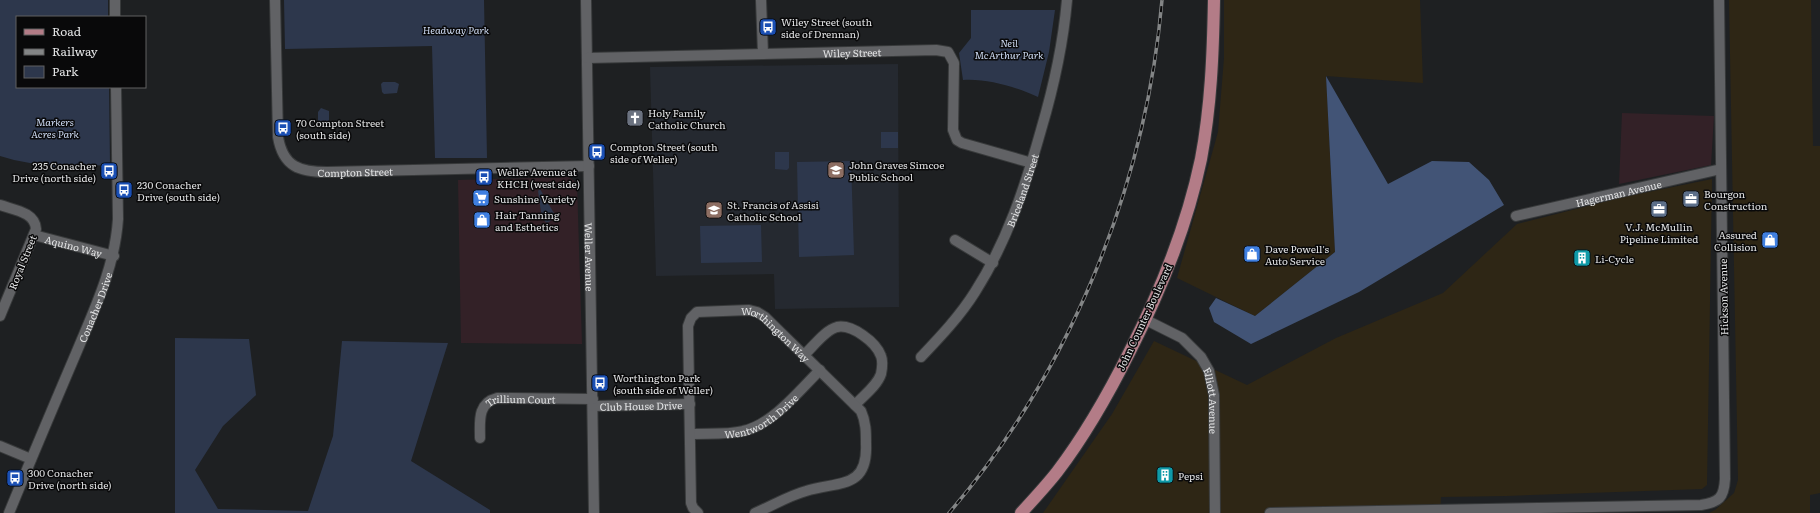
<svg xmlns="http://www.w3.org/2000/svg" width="1820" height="513" viewBox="0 0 1820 513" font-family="Literata,serif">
<rect width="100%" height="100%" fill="#1e2022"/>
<path fill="#332127" d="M1622 113 1714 116 1711 165 1619 184Z
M569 177 577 183 582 344 461 343 458 180Z"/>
<path fill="#2e2615" d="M1224 0H1420L1423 83 1326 76 1335 252 1255 316 1177 278 1218 132 1224 58Z
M1729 0H1811L1813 146H1820V493L1810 495V513H1709L1715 510 1734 493 1738 480Z
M1712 179 1707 485 1702 489 1506 496 1441 497 1440 513H1043L1112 414 1154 341 1247 385 1336 338 1443 293 1517 224 1619 198Z"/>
<path fill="#252930" d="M898 64 899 307 775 309 774 274 656 276 650 67Z"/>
<path fill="#2d374c" d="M0 0H108V17H17V87H109L110 165 51 167 14 160 0 156Z
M284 0H484L487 158H435L432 46 285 49Z
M971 10H1055L1049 52 1038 97C1017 87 985 78 963 80L959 53 971 38Z
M383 82H395L399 84 397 93 384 94 382 92 381 84Z
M321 108 329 111V124L327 126H320L318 124V112Z
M881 132H898V148H881Z
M775 152H789V168L787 170 775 169Z
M851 161 854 255 799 257 797 162Z
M540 189 555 215 554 219 547 223 542 219 538 191Z
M761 225 762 262 701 263 700 226Z
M175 338 249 339 256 395 223 426 195 470 218 509 308 511 333 436 342 341 448 343 411 461 490 510V513H175Z"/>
<path fill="#425476" d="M1326 76 1388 184 1432 161 1469 162 1489 180 1504 205 1359 292 1251 344 1214 322 1209 308 1216 298 1255 316 1335 252Z"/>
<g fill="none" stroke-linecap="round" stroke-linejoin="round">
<defs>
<g id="minor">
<path d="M115 0V17"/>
<path id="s1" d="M275 0 278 137C283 167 300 172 327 172L589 166"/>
<path id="s2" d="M586 0 594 513"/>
<path d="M761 0 763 54"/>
<path id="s3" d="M587 58 936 50 948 52 954 63 953 130 957 140 962 143 1032 163"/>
<path d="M0 205C14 210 35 212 36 229L0 316"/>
<path id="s4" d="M1516 216 1721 169"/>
<path id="s5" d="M34 235 114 256"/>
<path d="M955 240 993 263"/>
<path id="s6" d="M1146 320 1182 338 1201 357 1209 371 1214 395 1215 513"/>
<path d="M804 355C813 347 825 330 837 327 852 324 876 342 881 356 883 361 882 369 881 374 877 386 863 396 855 405"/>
<path id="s7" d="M921 357C940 337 960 316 975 292 1007 242 1025 187 1041 130 1054 86 1063 46 1067 0"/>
<path id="s8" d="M593 406 690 404"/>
<path id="s9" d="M690 434C707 433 726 435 743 431 772 425 799 391 820 370"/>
<path id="s10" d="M480 438C480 422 477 403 497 398L593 399"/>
<path d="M0 446 31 459"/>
<path id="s11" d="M9 513C31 459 54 405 77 351 95 308 115 266 118 219L116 87"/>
<path id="s12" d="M698 513 693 508 691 503 688 326 691 318 697 312 749 310 757 312 765 317 861 411C866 422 866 432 866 444 868 489 839 481 806 491 788 496 772 506 755 513"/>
<path d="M1270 513 1701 505C1719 502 1724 498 1725 479L1719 0"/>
</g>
<path id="major" d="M1021 513C1033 500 1046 486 1057 472 1086 434 1109 393 1130 351 1161 290 1187 226 1201 159 1211 106 1213 54 1214 0"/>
</defs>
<use href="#minor" stroke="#383a3b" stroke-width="12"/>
<use href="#major" stroke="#383a3b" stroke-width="14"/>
<use href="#minor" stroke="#616265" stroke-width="10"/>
<use href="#major" stroke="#b37c87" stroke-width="12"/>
<defs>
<path id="rail" d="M949 513C1070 372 1146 185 1162 0"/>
</defs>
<use href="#rail" stroke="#838586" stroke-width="3.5"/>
<use href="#rail" stroke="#09090a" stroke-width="2" stroke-dasharray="6" stroke-linecap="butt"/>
</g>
<defs>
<symbol id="bus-square" viewBox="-11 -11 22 22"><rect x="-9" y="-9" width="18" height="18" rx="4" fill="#1a4fb4" stroke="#09090a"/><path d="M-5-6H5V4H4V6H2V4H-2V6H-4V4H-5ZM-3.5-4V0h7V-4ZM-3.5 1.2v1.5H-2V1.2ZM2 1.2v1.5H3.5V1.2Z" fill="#fff"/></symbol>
<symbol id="church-square" viewBox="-11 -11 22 22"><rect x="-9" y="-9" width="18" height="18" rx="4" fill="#6b7280" stroke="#09090a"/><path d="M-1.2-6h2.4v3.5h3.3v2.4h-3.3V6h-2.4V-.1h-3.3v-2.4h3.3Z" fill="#fff"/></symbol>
<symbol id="school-square" viewBox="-11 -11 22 22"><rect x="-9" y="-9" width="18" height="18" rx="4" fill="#8d6e63" stroke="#09090a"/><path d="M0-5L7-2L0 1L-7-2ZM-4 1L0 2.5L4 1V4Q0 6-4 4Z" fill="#fff"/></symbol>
<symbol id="supermarket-square" viewBox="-11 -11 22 22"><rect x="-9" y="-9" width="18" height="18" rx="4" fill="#3f7fe0" stroke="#09090a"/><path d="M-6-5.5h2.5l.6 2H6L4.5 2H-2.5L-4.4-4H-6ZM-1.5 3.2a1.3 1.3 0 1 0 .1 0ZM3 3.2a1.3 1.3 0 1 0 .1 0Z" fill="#fff"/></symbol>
<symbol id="office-square" viewBox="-11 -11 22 22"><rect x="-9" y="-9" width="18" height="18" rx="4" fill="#5c6f8a" stroke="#09090a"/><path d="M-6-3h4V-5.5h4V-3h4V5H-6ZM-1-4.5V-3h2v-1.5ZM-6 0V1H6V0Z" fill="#fff"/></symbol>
<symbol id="shop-square" viewBox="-11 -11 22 22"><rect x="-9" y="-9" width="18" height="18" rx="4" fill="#3f7fe0" stroke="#09090a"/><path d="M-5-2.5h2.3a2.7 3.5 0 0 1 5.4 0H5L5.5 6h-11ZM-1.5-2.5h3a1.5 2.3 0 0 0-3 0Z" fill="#fff"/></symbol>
<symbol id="building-square" viewBox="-11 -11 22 22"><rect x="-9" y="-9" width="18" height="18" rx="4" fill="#0f9aa8" stroke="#09090a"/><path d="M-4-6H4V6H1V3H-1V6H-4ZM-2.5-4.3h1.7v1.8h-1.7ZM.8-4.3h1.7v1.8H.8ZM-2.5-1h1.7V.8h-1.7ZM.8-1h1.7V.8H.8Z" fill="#fff"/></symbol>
</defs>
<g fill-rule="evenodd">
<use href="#bus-square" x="758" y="17" width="20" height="20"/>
<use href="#church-square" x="625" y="108" width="20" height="20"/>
<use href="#bus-square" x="273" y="118" width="20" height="20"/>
<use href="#bus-square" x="587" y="142" width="20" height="20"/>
<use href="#school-square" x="826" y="160" width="20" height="20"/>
<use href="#bus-square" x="99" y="161" width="20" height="20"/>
<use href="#bus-square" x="474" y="167" width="20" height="20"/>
<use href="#bus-square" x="114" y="180" width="20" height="20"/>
<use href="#supermarket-square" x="471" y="188" width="20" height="20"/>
<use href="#office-square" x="1681" y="189" width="20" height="20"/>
<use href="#office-square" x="1649" y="199" width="20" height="20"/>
<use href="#school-square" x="704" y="200" width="20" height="20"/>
<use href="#shop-square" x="472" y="210" width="20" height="20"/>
<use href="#shop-square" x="1760" y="230" width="20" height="20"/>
<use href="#shop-square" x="1242" y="244" width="20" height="20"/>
<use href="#building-square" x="1572" y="248" width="20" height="20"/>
<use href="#bus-square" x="590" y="373" width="20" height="20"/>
<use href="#building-square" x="1155" y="465" width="20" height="20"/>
<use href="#bus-square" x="5" y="468" width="20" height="20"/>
</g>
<g text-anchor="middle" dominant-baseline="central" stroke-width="3" stroke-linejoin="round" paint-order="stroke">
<g font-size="10" fill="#e2e3e4" stroke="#09090a" text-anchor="start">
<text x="781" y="21">Wiley Street (south<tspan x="781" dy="12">side of Drennan)</tspan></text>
<text x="648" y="112">Holy Family<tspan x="648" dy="12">Catholic Church</tspan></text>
<text x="296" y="122">70 Compton Street<tspan x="296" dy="12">(south side)</tspan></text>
<text x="610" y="146">Compton Street (south<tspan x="610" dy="12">side of Weller)</tspan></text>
<text x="849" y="164">John Graves Simcoe<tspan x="849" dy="12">Public School</tspan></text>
<text x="96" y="165" text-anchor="end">235 Conacher<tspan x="96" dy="12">Drive (north side)</tspan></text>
<text x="497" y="171">Weller Avenue at<tspan x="497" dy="12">KHCH (west side)</tspan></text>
<text x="137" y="184">230 Conacher<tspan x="137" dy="12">Drive (south side)</tspan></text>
<text x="1704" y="193">Bourgon<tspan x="1704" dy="12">Construction</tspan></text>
<text x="494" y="198">Sunshine Variety</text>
<text x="727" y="204">St. Francis of Assisi<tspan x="727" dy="12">Catholic School</tspan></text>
<text x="495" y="214">Hair Tanning<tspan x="495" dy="12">and Esthetics</tspan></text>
<text x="1659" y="226" text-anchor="middle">V.J. McMullin<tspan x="1659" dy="12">Pipeline Limited</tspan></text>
<text x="1757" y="234" text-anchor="end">Assured<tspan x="1757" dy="12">Collision</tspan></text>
<text x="1265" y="248">Dave Powell's<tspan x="1265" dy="12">Auto Service</tspan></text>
<text x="1595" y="258">Li-Cycle</text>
<text x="613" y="377">Worthington Park<tspan x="613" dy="12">(south side of Weller)</tspan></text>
<text x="28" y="472">300 Conacher<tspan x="28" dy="12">Drive (north side)</tspan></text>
<text x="1178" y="475">Pepsi</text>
</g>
<g font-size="10" font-style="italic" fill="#d0ddf5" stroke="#09090a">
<text x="456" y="29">Headway Park</text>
<text x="1009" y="42">Neil<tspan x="1009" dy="12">McArthur Park</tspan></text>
<text x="55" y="121">Markers<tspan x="55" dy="12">Acres Park</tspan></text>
</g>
<g font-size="10" fill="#e2e3e4" stroke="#09090a">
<text stroke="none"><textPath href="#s3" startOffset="265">Wiley Street</textPath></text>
<text stroke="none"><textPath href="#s1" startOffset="233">Compton Street</textPath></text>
<text stroke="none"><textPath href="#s7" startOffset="197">Briceland Street</textPath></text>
<text stroke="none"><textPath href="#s4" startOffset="105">Hagerman Avenue</textPath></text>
<text stroke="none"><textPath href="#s5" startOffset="41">Aquino Way</textPath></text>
<text stroke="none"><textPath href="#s2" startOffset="257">Weller Avenue</textPath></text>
<text transform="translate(22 262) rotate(-68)">Royal Street</text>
<text transform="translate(1723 297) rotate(-91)">Hickson Avenue</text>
<text stroke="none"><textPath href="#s11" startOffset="223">Conacher Drive</textPath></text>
<text transform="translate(1144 317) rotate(-65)">John Counter Boulevard</text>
<text stroke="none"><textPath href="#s12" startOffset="294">Worthington Way</textPath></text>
<text stroke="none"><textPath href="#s6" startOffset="113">Elliott Avenue</textPath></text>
<text stroke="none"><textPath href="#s10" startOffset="71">Trillium Court</textPath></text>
<text stroke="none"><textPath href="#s8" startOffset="48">Club House Drive</textPath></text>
<text stroke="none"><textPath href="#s9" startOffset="76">Wentworth Drive</textPath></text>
</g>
</g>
<rect x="16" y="16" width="130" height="72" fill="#09090a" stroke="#606061"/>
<rect x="24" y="29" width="20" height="6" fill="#b37c87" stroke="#606061"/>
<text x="52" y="36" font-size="12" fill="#e2e3e4">Road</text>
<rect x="24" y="49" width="20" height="6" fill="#838586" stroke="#606061"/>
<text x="52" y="56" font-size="12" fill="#e2e3e4">Railway</text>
<rect x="24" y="66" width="20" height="12" fill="#2d374c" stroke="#606061"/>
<text x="52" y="76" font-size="12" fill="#e2e3e4">Park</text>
</svg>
